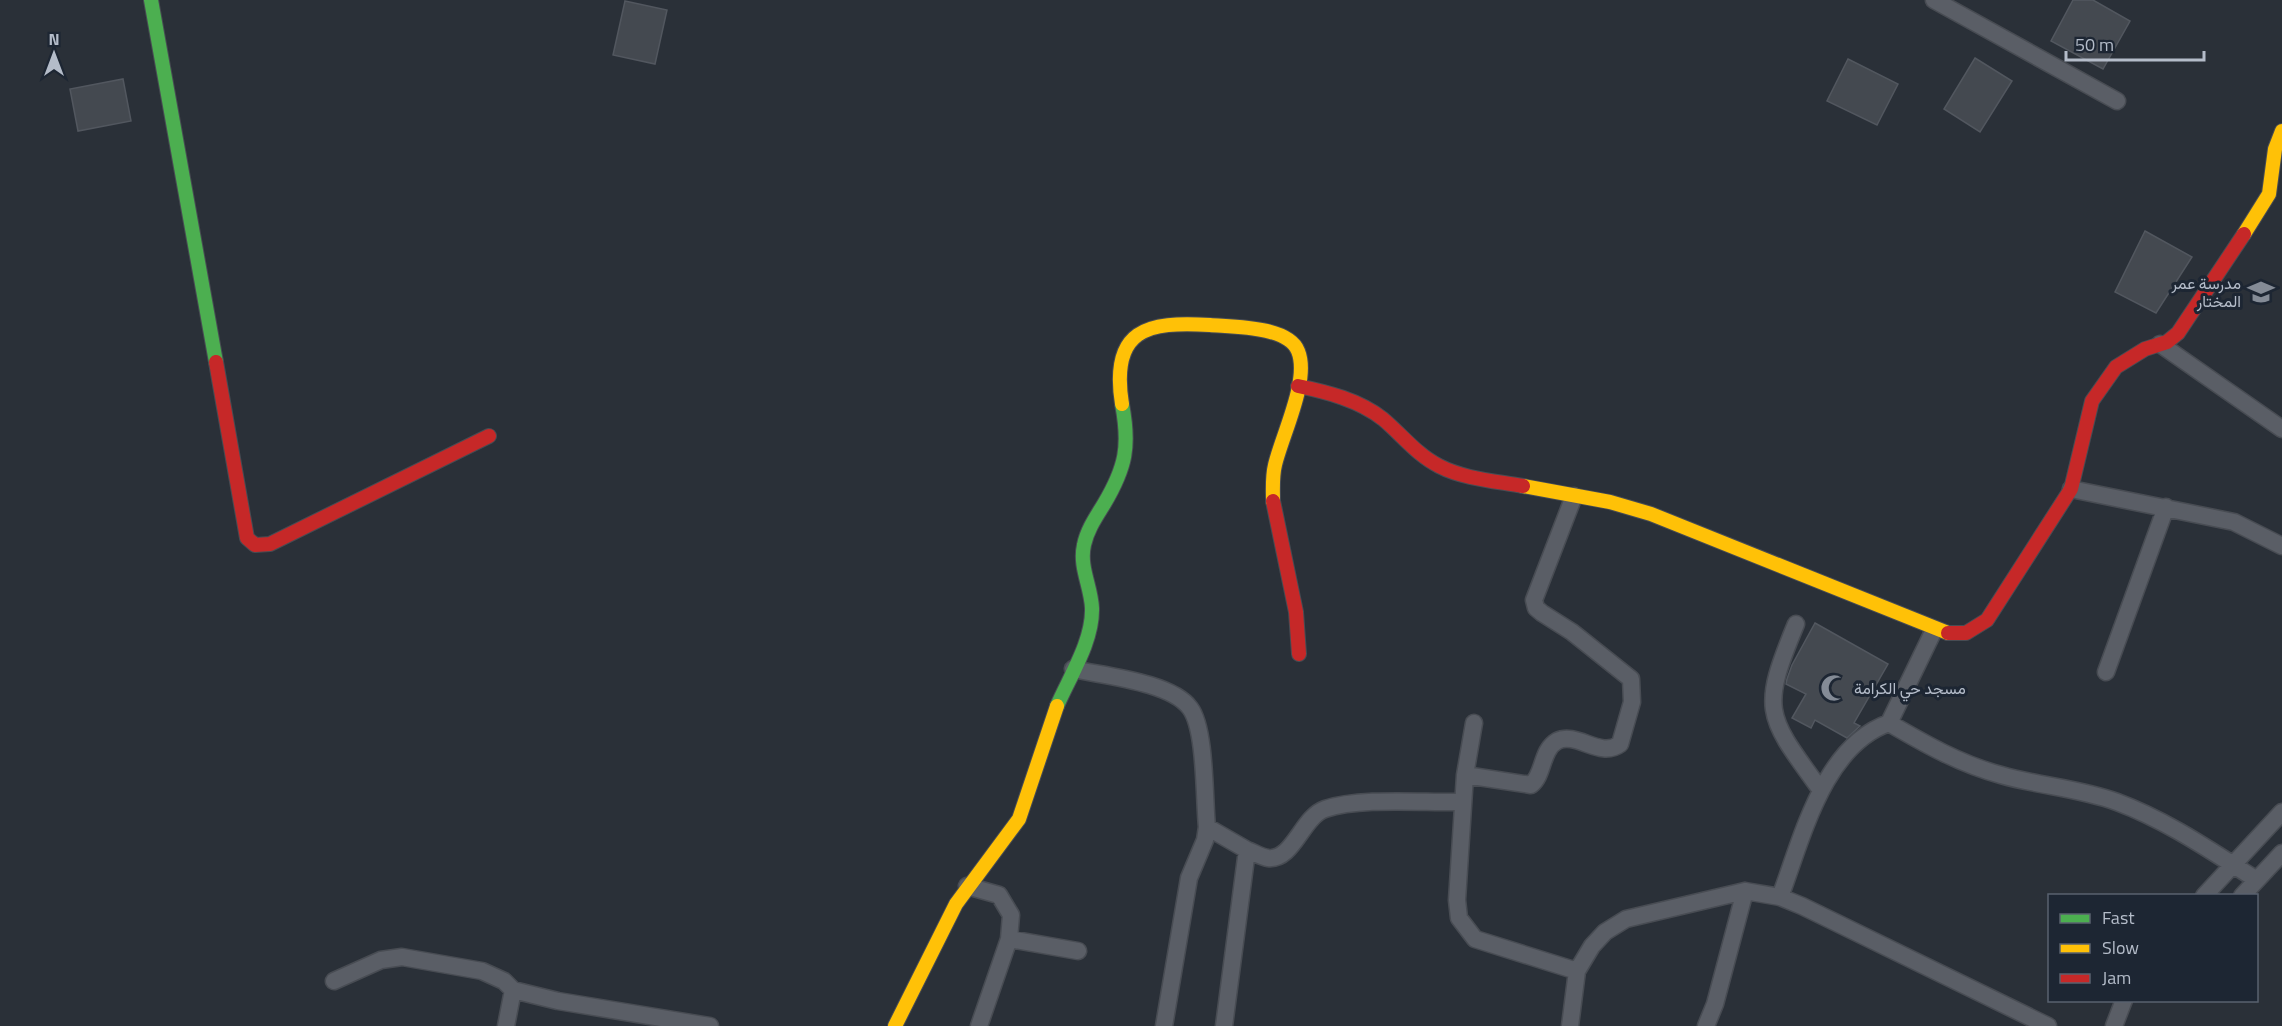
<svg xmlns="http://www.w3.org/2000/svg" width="2282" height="1026" viewBox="0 0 2282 1026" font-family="'Titillium Web',Vazirmatn,sans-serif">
<rect width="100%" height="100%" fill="#2a3038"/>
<path fill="#444950" stroke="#52575f" stroke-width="1.5" d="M2073 0H2093L2130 21 2103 69 2051 41Z
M625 1 667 10 655 64 613 55Z
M1975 58 2012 81 1980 132 1944 109Z
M1848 59 1898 84 1877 125 1827 101Z
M123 79 131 121 78 131 70 89Z
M2145 231 2192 257 2156 313 2115 292Z
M1815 623 1888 664 1854 723 1860 726 1847 738 1815 720 1811 728 1792 718 1806 694 1786 684 1787 679 1792 665Z"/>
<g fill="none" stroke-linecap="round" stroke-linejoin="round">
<defs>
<path id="street" d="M1934 0 2117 101
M2160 344 2282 429
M2071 489 2234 522 2282 546
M1796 624C1760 711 1766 715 1820 789
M1073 669C1104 676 1171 682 1190 708 1206 729 1204 799 1207 827L1205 840 1189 878 1164 1026
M2106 672 2166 507
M1474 723 1465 775 1457 900 1459 918 1475 939 1577 971
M1889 723C1925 744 1960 764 2001 775 2039 786 2079 788 2117 802 2168 821 2211 851 2257 880
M1465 775 1531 785C1544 775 1541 750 1557 741 1577 731 1600 759 1620 744L1632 702 1631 679 1572 632 1542 613 1536 608 1534 600 1574 496
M1207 827 1247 850 1224 1026
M1247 850C1253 852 1261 857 1268 858 1293 861 1302 817 1325 809 1361 797 1424 803 1463 802
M967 886 999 895 1011 915 1009 939 979 1026
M2204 896 2282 812
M2242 896 2282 853
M1780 897C1802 839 1823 746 1889 723L1934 630
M1009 939 1078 951
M334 981 381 960 402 957 482 971 504 981 513 990 558 1001 710 1026
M506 1026 513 990
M1570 1026 1577 971 1592 946 1605 932 1626 919 1745 891 1780 897 1802 906 2048 1026
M1706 1026 1715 1004 1745 891
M2114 1026 2124 1000"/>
<path id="fast" d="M151 0 216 362
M1057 706C1070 676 1093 641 1092 608 1091 586 1079 567 1084 545 1087 530 1096 517 1104 504 1126 467 1130 446 1122 404"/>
<path id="slow" d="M2244 234 2269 194 2275 149 2282 131
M1122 404C1110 329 1147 321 1210 325 1233 327 1288 326 1298 351 1310 380 1282 435 1275 465 1272 477 1273 489 1273 501
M1523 486 1610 502 1651 514 1948 633
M895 1026 956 904 1019 819 1057 706"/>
<path id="jam" d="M216 362 247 538 255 545 270 544 489 436
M1298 386C1327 392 1359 400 1383 419 1402 435 1417 455 1439 466 1464 479 1495 481 1523 486
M1273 501 1296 612 1299 654
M1948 633H1966L1987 620 2071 489 2092 401 2116 367 2145 349 2167 342 2178 333 2244 234"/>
</defs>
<use href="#street" stroke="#484c53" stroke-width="19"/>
<use href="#fast" stroke="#484c53" stroke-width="16"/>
<use href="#slow" stroke="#484c53" stroke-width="16"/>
<use href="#jam" stroke="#484c53" stroke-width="16"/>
<use href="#street" stroke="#5a5e66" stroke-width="16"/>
<use href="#fast" stroke="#4caf50" stroke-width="14"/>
<use href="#slow" stroke="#ffc107" stroke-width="14"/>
<use href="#jam" stroke="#c62828" stroke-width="14"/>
</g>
<defs>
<symbol id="school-bare" viewBox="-9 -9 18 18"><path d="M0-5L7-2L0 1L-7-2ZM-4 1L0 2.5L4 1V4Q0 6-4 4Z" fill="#848b96" stroke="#1d2633" stroke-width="2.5" paint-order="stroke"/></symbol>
<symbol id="mosque-bare" viewBox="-9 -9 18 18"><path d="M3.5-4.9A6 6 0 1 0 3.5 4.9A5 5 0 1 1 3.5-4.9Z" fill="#848b96" stroke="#1d2633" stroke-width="2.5" paint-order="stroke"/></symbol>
</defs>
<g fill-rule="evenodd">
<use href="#school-bare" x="2242" y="273" width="38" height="38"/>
<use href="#mosque-bare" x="1815" y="669" width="38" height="38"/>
</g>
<g text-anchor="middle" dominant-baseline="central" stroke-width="6" stroke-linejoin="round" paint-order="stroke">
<g font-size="16" fill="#b4bcc9" stroke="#1d2633" text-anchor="end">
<text x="2241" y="283">مدرسة عمر<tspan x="2241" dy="18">المختار</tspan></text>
<text x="1854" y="688" text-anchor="start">مسجد حي الكرامة</text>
</g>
</g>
<rect x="2048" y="894" width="210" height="108" fill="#1d2633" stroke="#59626f" stroke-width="1.5"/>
<rect x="2060" y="914" width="30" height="9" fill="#4caf50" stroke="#59626f" stroke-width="1.5"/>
<text x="2102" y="924" font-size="18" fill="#b4bcc9">Fast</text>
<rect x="2060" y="944" width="30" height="9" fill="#ffc107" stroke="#59626f" stroke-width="1.5"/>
<text x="2102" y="954" font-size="18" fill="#b4bcc9">Slow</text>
<rect x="2060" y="974" width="30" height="9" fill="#c62828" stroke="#59626f" stroke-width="1.5"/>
<text x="2102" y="984" font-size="18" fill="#b4bcc9">Jam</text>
<g transform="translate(54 54)" stroke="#1d2633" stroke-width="4.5" paint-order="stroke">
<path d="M0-4.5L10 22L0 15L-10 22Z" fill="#b4bcc9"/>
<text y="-9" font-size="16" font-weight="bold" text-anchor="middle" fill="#b4bcc9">N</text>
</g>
<path d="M2066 51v9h138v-9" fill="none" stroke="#b4bcc9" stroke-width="3"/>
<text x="2075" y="51" font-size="18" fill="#b4bcc9" stroke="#1d2633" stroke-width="4.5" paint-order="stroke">50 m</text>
</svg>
